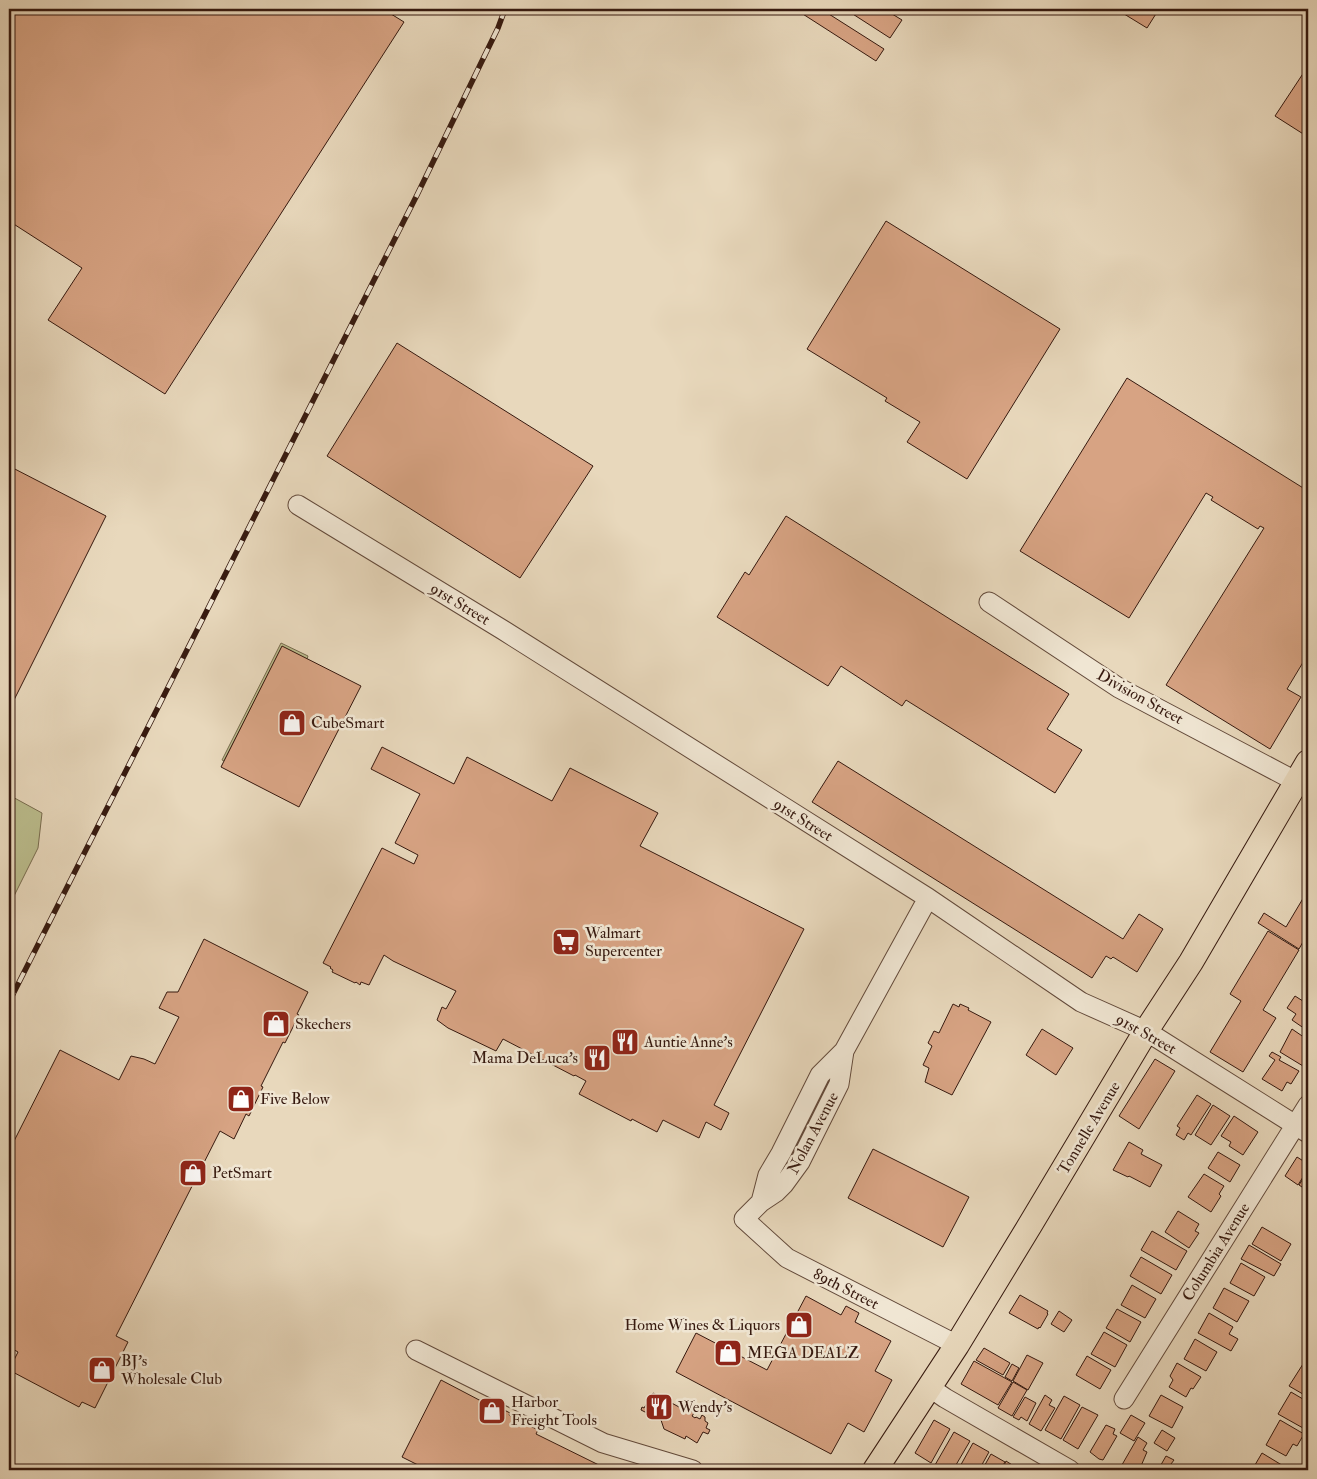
<svg xmlns="http://www.w3.org/2000/svg" width="1317" height="1479" viewBox="0 0 1317 1479" font-family="'IM FELL Double Pica',serif">
<rect width="100%" height="100%" fill="#e8d8bc"/>
<filter id="stains"><feTurbulence type="fractalNoise" baseFrequency=".004" numOctaves="4"/><feColorMatrix values="0 0 0 0 .2 0 0 0 0 .09 0 0 0 0 .02 0 0 0 .5 -.17"/></filter>
<radialGradient id="worn" r=".72"><stop offset=".6" stop-color="#630" stop-opacity="0"/><stop offset="1" stop-color="#630" stop-opacity=".3"/></radialGradient>
<path fill="#bbbd8d" stroke="#786b4e" d="M281 643 308 656 307 659 282 647 224 761 222 760Z
M9 795 42 813 38 848 9 906Z"/>
<path fill="#d7a383" stroke="#36190f" d="M9 9H383L404 22 165 394 48 320 82 268 9 221Z
M795 9H821L884 49 876 61Z
M845 9H884L902 20 890 38Z
M1116 9H1159L1147 28Z
M1308 66V137L1275 116Z
M886 221 1060 329 967 479 907 442 920 422 885 401 887 398 807 349Z
M397 343 593 466 520 578 327 456Z
M1127 378 1308 491V654L1287 689 1301 697 1270 749 1166 685 1264 528 1260 526 1258 529 1211 500 1213 497 1206 493 1129 618 1020 551Z
M9 466 106 516 9 710Z
M786 516 1069 694 1047 729 1082 750 1055 793 906 700 902 706 841 666 828 686 717 617 745 572 749 575Z
M282 646 361 686 299 807 221 767Z
M382 747 454 784 467 757 552 801 570 768 658 813 640 846 804 929 714 1105 729 1113 721 1130 706 1122 699 1138 663 1120 657 1132 632 1119 631 1121 579 1094 586 1081 575 1075 574 1076 503 1039 496 1051 494 1050 448 1028 437 1020 442 1007 446 1009 456 991 393 961 384 955 369 985 361 982 360 985 356 982 355 983 332 972 333 970 330 968 331 967 323 963 382 848 414 864 418 855 395 843 420 794 371 769Z
M838 761 1123 939 1139 914 1163 929 1137 972 1113 957 1111 959 1106 956 1092 978 812 802Z
M1308 890V933L1299 949 1258 923 1264 913 1286 927Z
M1268 931 1299 950 1263 1010 1276 1018 1243 1072 1210 1052 1241 1001 1230 994Z
M204 939 308 992 297 1014 299 1015 285 1043 283 1042 261 1086 263 1087 249 1116 246 1114 234 1139 220 1131 116 1336 128 1342 95 1408 82 1402 79 1407 9 1370 18 1352 9 1347V1151L60 1050 119 1080 131 1056 144 1059 155 1064 179 1017 159 1008 167 992H178Z
M1295 996 1306 1003 1304 1004 1308 1007V1031L1292 1020 1296 1014 1287 1008Z
M953 1004 959 1007 960 1004 969 1008 968 1010 991 1022 952 1095 925 1082 929 1068 923 1065 932 1046 928 1043 934 1031 939 1033Z
M1042 1029 1073 1048 1056 1075 1026 1055Z
M1292 1029 1308 1040V1057L1303 1066 1280 1052Z
M1272 1052 1281 1057 1279 1060 1299 1071 1291 1084 1287 1082 1282 1091 1262 1079 1275 1060 1269 1056Z
M1155 1059 1175 1071 1139 1129 1119 1116Z
M1197 1095 1211 1104 1191 1135 1188 1133 1184 1140 1176 1135 1180 1128 1177 1126Z
M1213 1105 1230 1116 1211 1145 1195 1135Z
M1234 1116 1258 1132 1243 1155 1229 1146 1231 1142 1221 1136Z
M1129 1142 1143 1150 1141 1154 1162 1165 1150 1187 1129 1176 1128 1177 1113 1170Z
M873 1149 969 1197 943 1247 848 1198Z
M1218 1152 1240 1165 1230 1182 1208 1168Z
M1297 1157 1308 1164V1169L1298 1185 1285 1176Z
M1308 1171V1191L1299 1185Z
M1204 1174 1224 1186 1219 1194 1221 1196 1211 1212 1188 1197Z
M1178 1211 1199 1224 1195 1231 1199 1233 1189 1248 1165 1232Z
M1262 1227 1291 1244 1281 1261 1252 1244Z
M1152 1231 1187 1251 1176 1270 1141 1250Z
M1249 1245 1281 1264 1274 1276 1241 1259Z
M1141 1257 1172 1275 1161 1294 1130 1276Z
M1241 1263 1265 1277 1254 1296 1230 1283Z
M1132 1285 1156 1299 1145 1318 1121 1305Z
M1224 1288 1249 1301 1237 1322 1213 1308Z
M1020 1295 1048 1311 1047 1313 1048 1314 1040 1328 1039 1327 1038 1329 1009 1313Z
M806 1296 841 1315 846 1306 859 1313 855 1322 891 1341 875 1371 892 1380 864 1432 848 1423 831 1454 676 1372 696 1333 767 1370Z
M1117 1309 1141 1322 1130 1342 1106 1328Z
M1059 1311 1072 1320 1064 1332 1051 1324Z
M1209 1313 1233 1327 1229 1334 1238 1339 1231 1351 1198 1333Z
M1104 1332 1127 1345 1115 1367 1091 1354Z
M1195 1339 1217 1352 1206 1371 1184 1359Z
M984 1348 1010 1363 1003 1375 976 1360Z
M1027 1355 1043 1363 1028 1390 1013 1381Z
M1087 1356 1111 1370 1100 1389 1076 1375Z
M974 1361 1012 1382 998 1405 961 1384Z
M1177 1363 1201 1377 1193 1389 1191 1388 1186 1397 1169 1387 1173 1380 1170 1376Z
M1012 1364 1019 1368 1012 1381 1005 1377Z
M1303 1364 1308 1367V1397L1289 1386Z
M441 1380 483 1402 485 1400 510 1413 509 1415 538 1430 536 1434 609 1470H428L402 1457Z
M1013 1382 1027 1390 1012 1416 998 1408Z
M1291 1392 1308 1402V1418L1303 1428 1278 1414Z
M653 1393 679 1407 680 1405 694 1413 692 1416 695 1418 696 1417 700 1419 702 1415 705 1417V1421L708 1423 706 1428 710 1430 708 1434 703 1432 697 1443 686 1436 685 1439 664 1429 661 1420 641 1410 642 1407 644 1408Z
M1045 1395 1052 1400 1049 1405 1055 1408 1041 1431 1029 1424Z
M1161 1395 1183 1407 1172 1428 1149 1416Z
M1064 1396 1080 1405 1061 1439 1045 1430Z
M1025 1397 1036 1403 1027 1421 1021 1417 1019 1420 1013 1417Z
M1082 1407 1098 1415 1078 1449 1063 1440Z
M1131 1415 1145 1423 1134 1441 1120 1433Z
M934 1420 950 1429 931 1463 915 1453Z
M1280 1420 1304 1434 1297 1446 1293 1444 1286 1456 1266 1445Z
M1106 1425 1115 1429 1113 1434 1117 1436 1103 1460 1099 1459 1090 1452Z
M1162 1430 1175 1438 1167 1451 1154 1443Z
M954 1432 970 1441 953 1470H943L935 1465Z
M1138 1437 1147 1443 1143 1450 1147 1452 1141 1466 1136 1470H1119Z
M973 1443 989 1452 979 1470H958Z
M1262 1453 1285 1467 1283 1470H1252Z
M991 1454 1005 1462 1000 1470H982Z
M1166 1456 1174 1460 1171 1464 1177 1467 1175 1470H1158Z
M1006 1461 1020 1470H1002Z"/>
<g fill="none" stroke-linecap="round" stroke-linejoin="round">
<defs>
<path id="minor" d="M298 505 503 630 928 898 1081 1002 1146 1031 1308 1133
M989 602 1119 688 1297 782
M844 1051 839 1084 800 1162 784 1184 776 1192 761 1202 744 1219 787 1258 957 1345
M761 1202 768 1175 781 1153 820 1075 844 1051 928 898
M416 1350 603 1443 693 1470
M929 1387 945 1398 1070 1470
M1124 1399 1308 1105"/>
<path id="major" d="M875 1470 957 1345 1030 1225 1146 1031 1191 962 1308 762"/>
</defs>
<use href="#minor" stroke="#62493a" stroke-width="21"/>
<use href="#major" stroke="#36190f" stroke-width="26"/>
<use href="#minor" stroke="#f0e6d3" stroke-width="19"/>
<use href="#major" stroke="#e8d8bc" stroke-width="24"/>
<defs>
<path id="rail" d="M9 1002 417 195 498 28 505 9"/>
</defs>
<use href="#rail" stroke="#36190f" stroke-width="5.5"/>
<use href="#rail" stroke="#f0e6d3" stroke-width="4" stroke-dasharray="11" stroke-linecap="butt"/>
</g>
<defs>
<symbol id="shop-square" viewBox="-11 -11 22 22"><rect x="-9" y="-9" width="18" height="18" rx="4" fill="#8f2418" stroke="#f0e6d3"/><path d="M-5-2.5h2.3a2.7 3.5 0 0 1 5.4 0H5L5.5 6h-11ZM-1.5-2.5h3a1.5 2.3 0 0 0-3 0Z" fill="#fff"/></symbol>
<symbol id="supermarket-square" viewBox="-11 -11 22 22"><rect x="-9" y="-9" width="18" height="18" rx="4" fill="#8f2418" stroke="#f0e6d3"/><path d="M-6-5.5h2.5l.6 2H6L4.5 2H-2.5L-4.4-4H-6ZM-1.5 3.2a1.3 1.3 0 1 0 .1 0ZM3 3.2a1.3 1.3 0 1 0 .1 0Z" fill="#fff"/></symbol>
<symbol id="restaurant-square" viewBox="-11 -11 22 22"><rect x="-9" y="-9" width="18" height="18" rx="4" fill="#8f2418" stroke="#f0e6d3"/><path d="M-5-6h1v4h1v-4h1v4h1v-4h1v5L-1.5 .5V6h-2V.5L-5-1ZM5-6V6H3V1.5H1.5Q1.5-4 5-6Z" fill="#fff"/></symbol>
</defs>
<g fill-rule="evenodd">
<use href="#shop-square" x="276" y="707" width="32" height="32"/>
<use href="#supermarket-square" x="550" y="926" width="32" height="32"/>
<use href="#shop-square" x="260" y="1008" width="32" height="32"/>
<use href="#restaurant-square" x="609" y="1026" width="32" height="32"/>
<use href="#restaurant-square" x="581" y="1042" width="32" height="32"/>
<use href="#shop-square" x="225" y="1083" width="32" height="32"/>
<use href="#shop-square" x="177" y="1157" width="32" height="32"/>
<use href="#shop-square" x="783" y="1309" width="32" height="32"/>
<use href="#shop-square" x="712" y="1337" width="32" height="32"/>
<use href="#shop-square" x="86" y="1354" width="32" height="32"/>
<use href="#restaurant-square" x="643" y="1391" width="32" height="32"/>
<use href="#shop-square" x="476" y="1395" width="32" height="32"/>
</g>
<g text-anchor="middle" dominant-baseline="central" stroke-width="5" stroke-linejoin="round" paint-order="stroke">
<g font-size="16" fill="#36190f" stroke="#f0e6d3">
<text transform="translate(460 604) rotate(31)">91st Street</text>
<text transform="translate(1140 697) rotate(29)">Division Street</text>
<text transform="translate(803 820) rotate(32)">91st Street</text>
<text transform="translate(1146 1034) rotate(29)">91st Street</text>
<text transform="translate(1089 1128) rotate(-59)">Tonnelle Avenue</text>
<text transform="translate(813 1133) rotate(-62)">Nolan Avenue</text>
<text transform="translate(1216 1252) rotate(-58)">Columbia Avenue</text>
<text transform="translate(846 1289) rotate(27)">89th Street</text>
</g>
<g font-size="16" fill="#36190f" stroke="#f0e6d3" text-anchor="start">
<text x="311" y="723">CubeSmart</text>
<text x="585" y="933">Walmart<tspan x="585" dy="18">Supercenter</tspan></text>
<text x="295" y="1024">Skechers</text>
<text x="644" y="1042">Auntie Anne's</text>
<text x="578" y="1058" text-anchor="end">Mama DeLuca’s</text>
<text x="260" y="1099">Five Below</text>
<text x="212" y="1173">PetSmart</text>
<text x="780" y="1325" text-anchor="end">Home Wines &amp; Liquors</text>
<text x="747" y="1353">MEGA DEALZ</text>
<text x="121" y="1361">BJ's<tspan x="121" dy="18">Wholesale Club</tspan></text>
<text x="511" y="1402">Harbor<tspan x="511" dy="18">Freight Tools</tspan></text>
<text x="678" y="1407">Wendy's</text>
</g>
</g>
<rect width="1317" height="1479" fill="none" stroke="#e8d8bc" stroke-width="30"/>
<rect x="10" y="10" width="1297" height="1459" fill="none" stroke="#36190f" stroke-width="2.5"/>
<rect x="15" y="15" width="1287" height="1449" fill="none" stroke="#36190f"/>
<rect width="100%" height="100%" filter="url(#stains)"/>
<rect width="100%" height="100%" fill="url(#worn)"/>
</svg>
